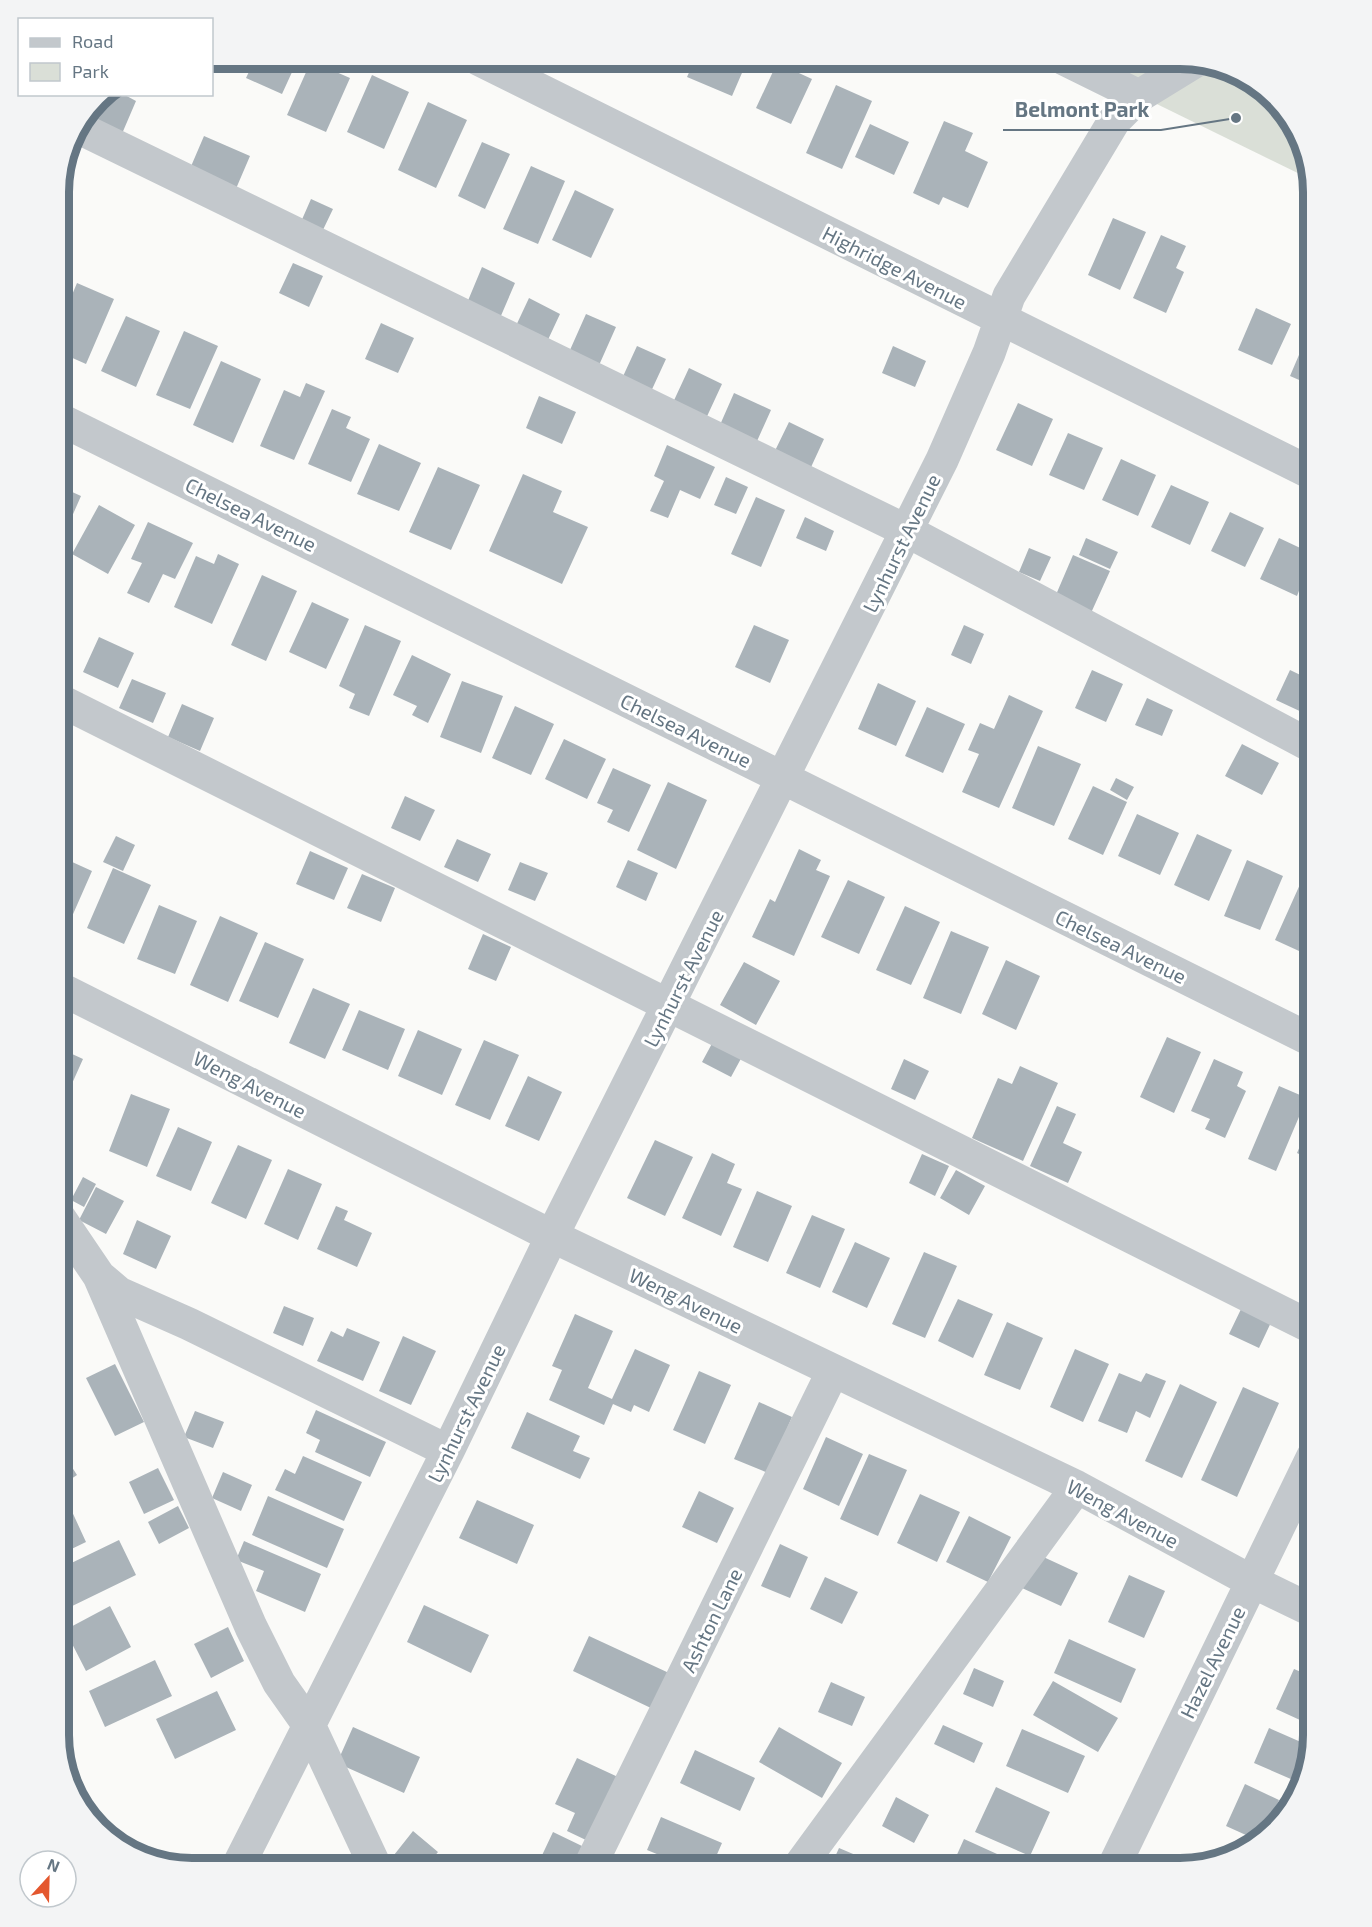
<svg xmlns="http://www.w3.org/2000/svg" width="1372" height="1927" viewBox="0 0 1372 1927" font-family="'Exo 2',sans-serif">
<rect width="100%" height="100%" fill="#fafaf8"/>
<path fill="#dadfd7" d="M1065 59H1188L1247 77 1295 125 1310 179Z"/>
<path fill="#aab3b9" d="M255 59H298L282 94 246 78Z
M695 59H748L732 96 687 77Z
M311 61 350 78 326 132 287 115Z
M777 63 812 79 791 124 756 108Z
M372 75 409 92 384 149 347 132Z
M836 85 872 101 842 169 806 153Z
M104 94H123L136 101 121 136 91 123Z
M428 102 467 120 436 188 398 170Z
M944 121 973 133 965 151 988 162 968 208 943 197 939 205 913 193Z
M870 124 909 142 894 175 855 157Z
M204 136 250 156 235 191 189 171Z
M482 142 510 154 485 209 458 196Z
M531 166 565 181 538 244 503 229Z
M575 190 614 209 591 258 552 240Z
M311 199 333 209 321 234 300 224Z
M1113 218 1146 232 1120 290 1088 275Z
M1161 235 1186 246 1176 268 1184 272 1166 313 1133 298Z
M293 263 323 276 309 307 279 293Z
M482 267 515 283 500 318 467 303Z
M77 283 114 299 86 364 59 352V326Z
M529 298 560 314 546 344 514 330Z
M1256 308 1291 324 1272 365 1238 350Z
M586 314 616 327 596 372 566 359Z
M126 316 160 331 136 387 101 371Z
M1313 322V386L1290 376Z
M381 323 414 338 398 373 365 359Z
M184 331 218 346 190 409 156 395Z
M637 346 666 359 648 398 619 385Z
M893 346 926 361 915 387 882 373Z
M221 361 261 379 233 443 193 425Z
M689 368 722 384 703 425 670 409Z
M306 383 325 391 294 460 260 446 284 390 300 397Z
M734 393 771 410 753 450 716 434Z
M539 396 576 412 562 444 526 428Z
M1018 403 1053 419 1032 466 996 450Z
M332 409 351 417 346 428 370 439 351 482 308 464Z
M789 422 824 439 806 478 770 461Z
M1068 433 1103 448 1084 490 1049 475Z
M379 444 421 463 399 511 357 494Z
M667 445 715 467 700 499 680 490 668 518 650 511 664 481 654 476Z
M1121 459 1156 475 1138 516 1102 500Z
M438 467 480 485 451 550 409 532Z
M523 474 562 491 553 512 588 527 562 584 489 551Z
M726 477 748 487 736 514 714 505Z
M1171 485 1209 502 1190 545 1151 527Z
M59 486 81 496 59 546Z
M756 497 785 510 761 567 731 554Z
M99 505 135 525 108 574 72 554Z
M1230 512 1264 528 1245 567 1211 551Z
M805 517 834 531 826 551 796 538Z
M148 522 193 543 175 579 163 574 149 603 127 593 142 563 131 559Z
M1086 538 1118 552 1110 569 1079 555Z
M1279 538 1313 554 1297 596 1260 579Z
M1029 548 1051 557 1040 581 1019 572Z
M218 554 239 564 212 624 174 607 196 556 214 564Z
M1073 555 1110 571 1091 613 1055 597Z
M262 575 297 591 266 661 231 645Z
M312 602 349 619 326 669 289 652Z
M365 625 401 641 369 716 349 708 355 694 339 686Z
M754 625 789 640 770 683 735 667Z
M964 625 984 634 971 664 951 655Z
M99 637 134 653 118 688 83 672Z
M412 655 451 674 428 723 412 715 417 706 393 695Z
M1092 670 1123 684 1106 722 1075 708Z
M1290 670 1313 681V697L1306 714 1276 700Z
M132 679 166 693 153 723 119 708Z
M462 681 503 696 481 753 440 737Z
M878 683 916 701 896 746 858 729Z
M1009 695 1043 711 999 808 962 792 979 754 968 750 980 723 994 729Z
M1147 698 1173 710 1162 736 1135 725Z
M182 704 214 718 200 751 168 737Z
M515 706 554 724 531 775 492 758Z
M927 707 965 724 943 773 905 756Z
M564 739 606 759 587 799 545 779Z
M1242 744 1279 763 1262 795 1225 776Z
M1038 746 1081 764 1054 826 1012 808Z
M613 768 651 785 629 832 607 822 613 810 597 803Z
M1116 778 1134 787 1127 800 1110 790Z
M668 782 707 800 676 869 637 850Z
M1093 786 1127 802 1103 855 1068 839Z
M405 796 435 810 420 841 391 828Z
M1137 814 1179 833 1160 875 1118 856Z
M1197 834 1232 850 1209 901 1174 885Z
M116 836 135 845 123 871 103 862Z
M457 839 491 854 478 882 444 867Z
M799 849 821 860 816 870 830 876 794 956 752 937 770 899 775 902Z
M310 851 348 868 334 900 296 884Z
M59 856 92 871 70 921 59 916Z
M628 860 658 873 646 901 616 887Z
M1247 860 1283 876 1260 930 1224 916Z
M520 862 548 873 535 901 508 890Z
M113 868 151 885 124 944 87 928Z
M1306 871 1313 875V947L1310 956 1275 940Z
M362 874 395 888 381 922 347 908Z
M848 880 885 897 859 954 821 937Z
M159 905 197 921 175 974 137 959Z
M905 906 940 922 911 985 876 970Z
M220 916 258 933 228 1002 190 985Z
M951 931 989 947 961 1014 923 998Z
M483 934 511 947 496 981 468 969Z
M265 942 304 959 278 1018 239 1001Z
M1006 960 1040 976 1016 1030 982 1014Z
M744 962 780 981 756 1025 720 1005Z
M313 988 350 1004 325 1059 289 1043Z
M359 1010 405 1029 388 1070 342 1050Z
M418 1030 462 1049 442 1095 398 1076Z
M1167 1037 1201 1052 1174 1113 1140 1097Z
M715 1038 744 1053 731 1077 702 1062Z
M484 1040 519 1055 490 1120 455 1105Z
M59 1048 83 1059 62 1106 59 1105Z
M904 1059 929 1071 915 1100 891 1089Z
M1214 1059 1243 1072 1237 1086 1246 1091 1225 1138 1205 1129 1210 1119 1191 1111Z
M1020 1066 1058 1083 1023 1161 972 1138 998 1078 1012 1084Z
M528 1076 562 1092 539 1141 505 1126Z
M1279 1086 1307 1098 1276 1171 1248 1159Z
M131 1094 170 1109 147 1167 109 1151Z
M1057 1106 1076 1114 1063 1143 1082 1152 1068 1183 1030 1166Z
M1313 1116V1161L1297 1153Z
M178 1127 212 1142 191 1191 156 1176Z
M655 1140 693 1157 665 1216 627 1198Z
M238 1145 272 1160 246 1219 211 1203Z
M712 1153 735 1164 727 1183 742 1189 721 1236 682 1218Z
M922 1154 949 1166 935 1196 909 1183Z
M288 1169 322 1184 298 1240 264 1224Z
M956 1170 985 1186 969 1215 940 1198Z
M83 1177 96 1184 84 1207 71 1200Z
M96 1187 124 1201 106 1234 79 1220Z
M757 1191 792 1206 768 1262 733 1247Z
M336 1206 348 1211 344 1220 372 1233 357 1267 317 1249Z
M812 1215 845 1229 820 1288 786 1273Z
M137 1220 171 1236 156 1269 123 1254Z
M855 1242 890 1258 867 1308 832 1292Z
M924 1252 957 1266 925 1338 892 1324Z
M958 1299 993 1314 973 1358 938 1341Z
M1243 1305 1273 1318 1259 1348 1229 1334Z
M284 1306 314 1318 303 1346 273 1333Z
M575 1314 613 1331 588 1388 612 1399 635 1349 670 1365 649 1412 634 1405 631 1412 613 1404 604 1425 549 1400 562 1370 552 1366Z
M1007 1322 1043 1338 1020 1390 984 1375Z
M347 1328 380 1342 363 1381 317 1361 331 1331 343 1337Z
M403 1336 436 1351 411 1405 379 1391Z
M1075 1349 1109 1364 1083 1422 1050 1407Z
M115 1364 144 1422 115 1436 86 1378Z
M699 1371 731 1385 705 1444 673 1430Z
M1119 1373 1141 1382 1146 1373 1166 1381 1150 1418 1136 1411 1127 1433 1098 1421Z
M1180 1384 1217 1402 1182 1478 1145 1461Z
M1243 1387 1279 1403 1237 1497 1201 1480Z
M759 1402 792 1417 768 1473 734 1459Z
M316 1410 386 1442 370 1477 315 1452 320 1440 306 1433Z
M195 1411 224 1422 213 1448 184 1437Z
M527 1412 580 1436 573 1451 590 1458 580 1479 511 1448Z
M826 1437 863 1454 839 1506 803 1489Z
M59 1447 77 1475 59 1487Z
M869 1454 907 1470 878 1536 840 1519Z
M303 1456 362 1482 344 1521 275 1490 285 1469 295 1474Z
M158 1468 174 1500 144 1514 129 1482Z
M223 1472 252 1485 241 1511 212 1498Z
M699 1491 734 1508 717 1543 682 1527Z
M920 1494 960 1512 937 1562 897 1543Z
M268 1496 344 1529 327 1568 252 1535Z
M477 1500 534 1525 517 1564 459 1538Z
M69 1505 86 1542 59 1555V1510Z
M178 1506 189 1528 159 1544 148 1522Z
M969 1516 1011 1537 988 1582 946 1562Z
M119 1540 136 1575 64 1610 59 1598V1569Z
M244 1541 321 1574 305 1612 256 1591 264 1571 236 1560Z
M780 1544 808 1557 790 1598 761 1586Z
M1037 1554 1078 1573 1061 1606 1022 1588Z
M1129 1575 1165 1591 1144 1638 1108 1622Z
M825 1577 858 1592 842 1624 810 1609Z
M424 1605 489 1635 471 1673 407 1642Z
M110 1606 131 1647 86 1671 65 1630Z
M228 1627 244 1661 211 1678 194 1644Z
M589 1636 669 1673 653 1709 573 1671Z
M1069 1639 1136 1669 1121 1703 1054 1673Z
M155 1660 172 1696 105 1727 89 1691Z
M974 1668 1004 1681 993 1707 963 1694Z
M1294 1669 1313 1677V1726L1276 1709Z
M1053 1681 1118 1718 1098 1752 1033 1715Z
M831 1682 865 1697 852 1726 818 1712Z
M217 1691 236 1730 175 1759 156 1719Z
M943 1725 983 1743 974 1763 934 1744Z
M353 1727 420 1757 404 1793 337 1763Z
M779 1727 842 1763 822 1798 759 1762Z
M1269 1728 1310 1746 1300 1783 1254 1763Z
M1022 1729 1085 1756 1068 1793 1006 1766Z
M695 1750 755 1778 740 1811 680 1783Z
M577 1758 618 1777 588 1841 567 1831 575 1813 555 1804Z
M1245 1784 1279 1800 1268 1824 1271 1826 1257 1840 1226 1826Z
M996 1787 1050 1812 1030 1856 975 1832Z
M896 1797 929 1815 914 1843 882 1826Z
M661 1817 722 1843 711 1868H691L647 1850Z
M413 1831 438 1852 425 1868H411L394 1855Z
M553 1832 582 1846 572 1868H536Z
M964 1839 1026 1867 1025 1868H951Z
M839 1848 872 1862 869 1868H830Z"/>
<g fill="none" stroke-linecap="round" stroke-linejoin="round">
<path stroke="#c3c8cc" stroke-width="33" d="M478 59 1313 474
M1064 59 1139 96
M77 127 907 531 1313 747
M59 419 1313 1041
M59 700 1313 1328
M59 988 552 1236 1077 1487 1251 1581 1313 1611
M59 1217 99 1276 251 1627 279 1683 310 1727 376 1868
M99 1276 119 1293 189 1324 448 1451
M237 1868 448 1451 552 1236 942 460 989 353 1009 296 1114 121 1139 96 1196 61
M589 1868 833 1371
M798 1868 1077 1487
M1113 1868 1313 1456"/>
</g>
<g text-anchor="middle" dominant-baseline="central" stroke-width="6" stroke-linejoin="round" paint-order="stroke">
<g font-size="20" fill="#657683" stroke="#fff">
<text transform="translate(895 267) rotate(27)">Highridge Avenue</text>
<text transform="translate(251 514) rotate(26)">Chelsea Avenue</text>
<text transform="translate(901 543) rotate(-64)">Lynhurst Avenue</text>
<text transform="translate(686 730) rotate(26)">Chelsea Avenue</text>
<text transform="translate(1121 946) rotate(26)">Chelsea Avenue</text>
<text transform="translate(683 978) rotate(-63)">Lynhurst Avenue</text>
<text transform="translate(250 1084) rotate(27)">Weng Avenue</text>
<text transform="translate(686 1300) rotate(26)">Weng Avenue</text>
<text transform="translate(466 1413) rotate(-64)">Lynhurst Avenue</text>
<text transform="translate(1123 1513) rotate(28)">Weng Avenue</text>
<text transform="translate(711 1620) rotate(-64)">Ashton Lane</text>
<text transform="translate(1212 1662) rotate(-64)">Hazel Avenue</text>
</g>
</g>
<path d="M0 0H1372V1927H0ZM192 69H1180A123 123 0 0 1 1303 192V1735A123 123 0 0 1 1180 1858H192A123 123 0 0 1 69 1735V192A123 123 0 0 1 192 69Z" fill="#f3f4f5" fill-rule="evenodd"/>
<path fill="none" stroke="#657683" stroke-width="8" d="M192 69H1180A123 123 0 0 1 1303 192V1735A123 123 0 0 1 1180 1858H192A123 123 0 0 1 69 1735V192A123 123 0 0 1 192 69Z"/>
<path fill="none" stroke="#657683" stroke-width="2" d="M1236 118L1161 130H1003"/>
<circle fill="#657683" stroke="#fff" stroke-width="2" cx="1236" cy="118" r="6"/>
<g font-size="21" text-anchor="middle" font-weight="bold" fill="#657683" stroke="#fff" stroke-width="6" stroke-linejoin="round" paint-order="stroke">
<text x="1082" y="117">Belmont Park</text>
</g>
<rect x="18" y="18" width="195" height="78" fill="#ffffff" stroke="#c1c8cd" stroke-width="1.5"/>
<rect x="30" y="38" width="30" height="9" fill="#c3c8cc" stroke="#c1c8cd" stroke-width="1.5"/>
<text x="72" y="48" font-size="18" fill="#657683">Road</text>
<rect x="30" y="63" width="30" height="18" fill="#dadfd7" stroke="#c1c8cd" stroke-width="1.5"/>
<text x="72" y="78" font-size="18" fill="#657683">Park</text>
<g transform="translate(48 1879) rotate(22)"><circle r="28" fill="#ffffff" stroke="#c1c8cd" stroke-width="1.5"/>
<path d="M0-4.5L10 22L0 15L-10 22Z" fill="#e4572e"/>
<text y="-9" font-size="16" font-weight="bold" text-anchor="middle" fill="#657683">N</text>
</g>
</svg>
